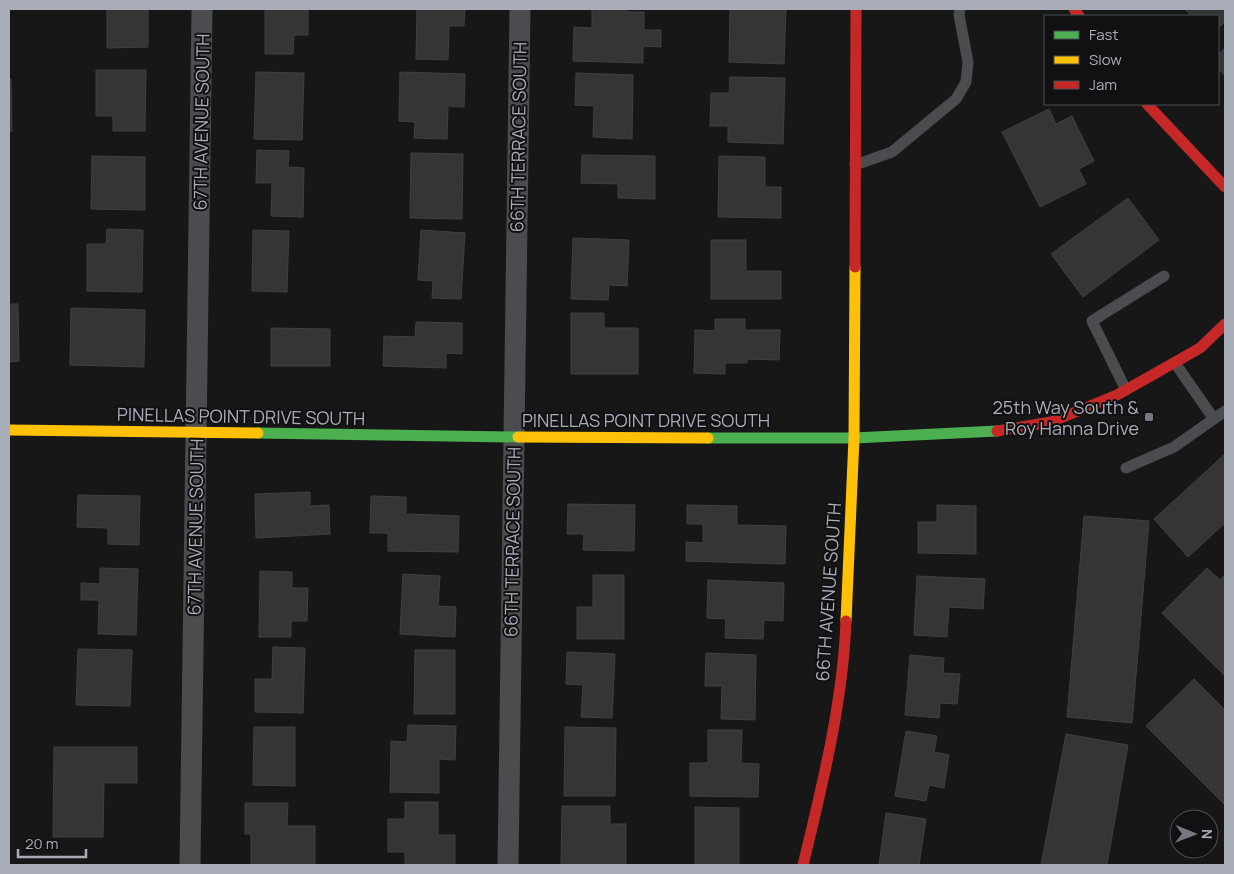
<svg xmlns="http://www.w3.org/2000/svg" width="1234" height="874" viewBox="0 0 1234 874" font-family="Manrope,sans-serif">
<rect width="100%" height="100%" fill="#171717"/>
<path fill="#353536" stroke="#3f4043" d="M107 9H148V47L107 48Z
M265 9H308V35H294L293 54H265Z
M417 9H465L464 26H449L448 60 416 59Z
M592 9H627V12H644V30H661V47L643 46V63L573 61 574 27 592 28Z
M730 9H786L784 64 729 62Z
M1185 9H1225V22L1218 28V16H1191Z
M1225 48V76L1218 68V55Z
M96 70H146L145 131H113V116H96Z
M256 72 304 73 302 140 254 139Z
M400 72 465 74 464 107 448 106 447 139 414 138 415 122 399 121Z
M576 73 633 75 632 139 593 137 594 106 575 105Z
M730 77 785 78 783 144 728 142V126H710L711 93H729Z
M9 79H11L12 131H9Z
M1049 109 1056 124 1072 116 1094 161 1079 169 1086 184 1040 207 1002 132Z
M257 150 289 151 288 167 304 168 303 217 271 216 272 183H256Z
M411 153 463 154 462 219 410 218Z
M582 155 655 156V199L618 198V184L581 183Z
M92 156 145 157V210L91 209Z
M719 156 765 157V187H781V218L718 217Z
M1128 198 1159 240 1083 297 1051 254Z
M107 229 143 230 142 292 87 291V244H106Z
M253 230 289 231 287 292 252 291Z
M421 230 465 233 461 299 432 298 433 281 418 280Z
M573 238 629 240 627 286 609 285 608 300 571 299Z
M711 240H746V271H781V299H711Z
M9 304H18L19 361 9 362Z
M71 308 145 310 144 367 70 365Z
M571 313H604V328H638V374H571Z
M715 319H745V330H780L779 360 747 359V363H725V374L694 373 695 330 715 331Z
M416 322 462 323V354L446 353V368L383 366 384 336 415 337Z
M271 328 330 329V366H271Z
M1225 454V523L1188 557 1154 519Z
M310 492V506L329 505 330 534 256 538 255 494Z
M78 495 140 496 139 545 108 544V528L77 527Z
M371 496 406 497V514L459 516 458 552 388 551V533H370Z
M568 504 635 505 634 551 583 550 584 534H567Z
M687 505 737 506V525L786 526 785 564 686 561V542L703 543V524H687Z
M937 505 976 506V554L918 553V522H937Z
M1084 516 1149 521 1132 723 1067 717Z
M100 568 138 569 136 635 98 634 99 600H81V583L100 584Z
M1207 568 1220 580 1225 575 1224 675 1162 613Z
M260 571 292 572V588H308L307 621H291V637H259Z
M403 574 440 576 438 606 456 607 455 637 400 634Z
M593 575H624V639H577V607H593Z
M917 576 985 579 983 609 949 607 947 637 914 635Z
M708 580 784 583 783 621 764 620 763 639 725 638 726 619 707 618Z
M273 647 305 648 303 713 255 712V679H272Z
M78 649 132 650 130 706 76 705Z
M415 650H455V714H414Z
M567 652 615 654 612 718 581 717 583 685 566 684Z
M706 653 756 655 755 720 721 719 722 686H705Z
M910 655 944 658 943 673 960 674 957 704 940 703 939 718 905 715Z
M1194 679 1225 710V805L1146 726Z
M408 725 456 726 455 760 439 759V793L390 792 391 741 407 742Z
M254 727H295V786L253 785Z
M565 727 616 728 615 796H564Z
M708 730H742L741 763 759 764 758 797 690 796V763H708Z
M906 731 937 736 934 752 949 755 944 788 929 785 926 801 895 796Z
M1066 734 1128 745 1107 865H1041Z
M54 747H137V783H104L103 837H53Z
M405 802H438V835H455V865H405V852H388V819H405Z
M245 803H288L287 826H315V865H251V834H245Z
M562 806H610V824H626V865H561Z
M695 807 739 808V865H695Z
M886 813 926 819 919 865H879Z"/>
<g fill="none" stroke-linecap="round" stroke-linejoin="round">
<path stroke="#4b4c50" stroke-width="11" d="M855 165 892 152 956 99 966 82 968 62 959 15 960 9
M1175 363 1214 419
M1126 390 1092 321 1164 276
M1126 468 1174 447 1225 411"/>
<path stroke="#4b4c50" stroke-width="21" d="M190 865 202 9
M508 865 520 9"/>
<path stroke="#4caf50" stroke-width="11" d="M258 433 518 437
M708 438H854L997 431"/>
<path stroke="#ffc107" stroke-width="11" d="M9 430 258 433
M518 437 708 438
M846 621 854 438 855 267"/>
<path stroke="#c62828" stroke-width="11" d="M1074 9 1079 16
M1147 104 1225 187
M855 267 856 9
M997 431 1051 422 1117 395 1200 348 1225 324
M803 865C822 787 843 702 846 621"/>
</g>
<rect fill="#757880" stroke="#111113" stroke-width="2" x="1144" y="412" width="10" height="10" rx="2.5"/>
<g text-anchor="middle" dominant-baseline="central" stroke-width="4" stroke-linejoin="round" paint-order="stroke">
<g font-size="18" fill="#a8adb8" stroke="#111113">
<text transform="translate(201 122) rotate(-89)">67TH AVENUE SOUTH</text>
<text transform="translate(518 137) rotate(-89)">66TH TERRACE SOUTH</text>
<text transform="translate(241 416) rotate(1)">PINELLAS POINT DRIVE SOUTH</text>
<text x="646" y="420">PINELLAS POINT DRIVE SOUTH</text>
<text transform="translate(195 527) rotate(-89)">67TH AVENUE SOUTH</text>
<text transform="translate(512 542) rotate(-89)">66TH TERRACE SOUTH</text>
<text transform="translate(828 592) rotate(-86)">66TH AVENUE SOUTH</text>
</g>
<g font-size="18" fill="#a8adb8" stroke="#111113" text-anchor="end">
<text x="1139" y="407">25th Way South &amp;<tspan x="1139" dy="21">Roy Hanna Drive</tspan></text>
</g>
</g>
<rect width="1234" height="874" fill="none" stroke="#a8adb8" stroke-width="20"/>
<rect x="1044" y="15" width="175" height="90" fill="#111113" stroke="#4d4f55"/>
<rect x="1054" y="31" width="25" height="8" fill="#4caf50" stroke="#4d4f55"/>
<text x="1089" y="40" font-size="15" fill="#a8adb8">Fast</text>
<rect x="1054" y="56" width="25" height="8" fill="#ffc107" stroke="#4d4f55"/>
<text x="1089" y="65" font-size="15" fill="#a8adb8">Slow</text>
<rect x="1054" y="81" width="25" height="8" fill="#c62828" stroke="#4d4f55"/>
<text x="1089" y="90" font-size="15" fill="#a8adb8">Jam</text>
<g transform="translate(1194 834) rotate(91)"><circle r="24" fill="#111113" stroke="#4d4f55"/>
<path d="M0-4L9 19L0 12L-9 19Z" fill="#757880"/>
<text y="-8" font-size="14" font-weight="bold" text-anchor="middle" fill="#a8adb8">N</text>
</g>
<path d="M18 849v8h68v-8" fill="none" stroke="#a8adb8" stroke-width="2.5"/>
<text x="25" y="849" font-size="15" fill="#a8adb8" stroke="#111113" stroke-width="4" paint-order="stroke">20 m</text>
</svg>
